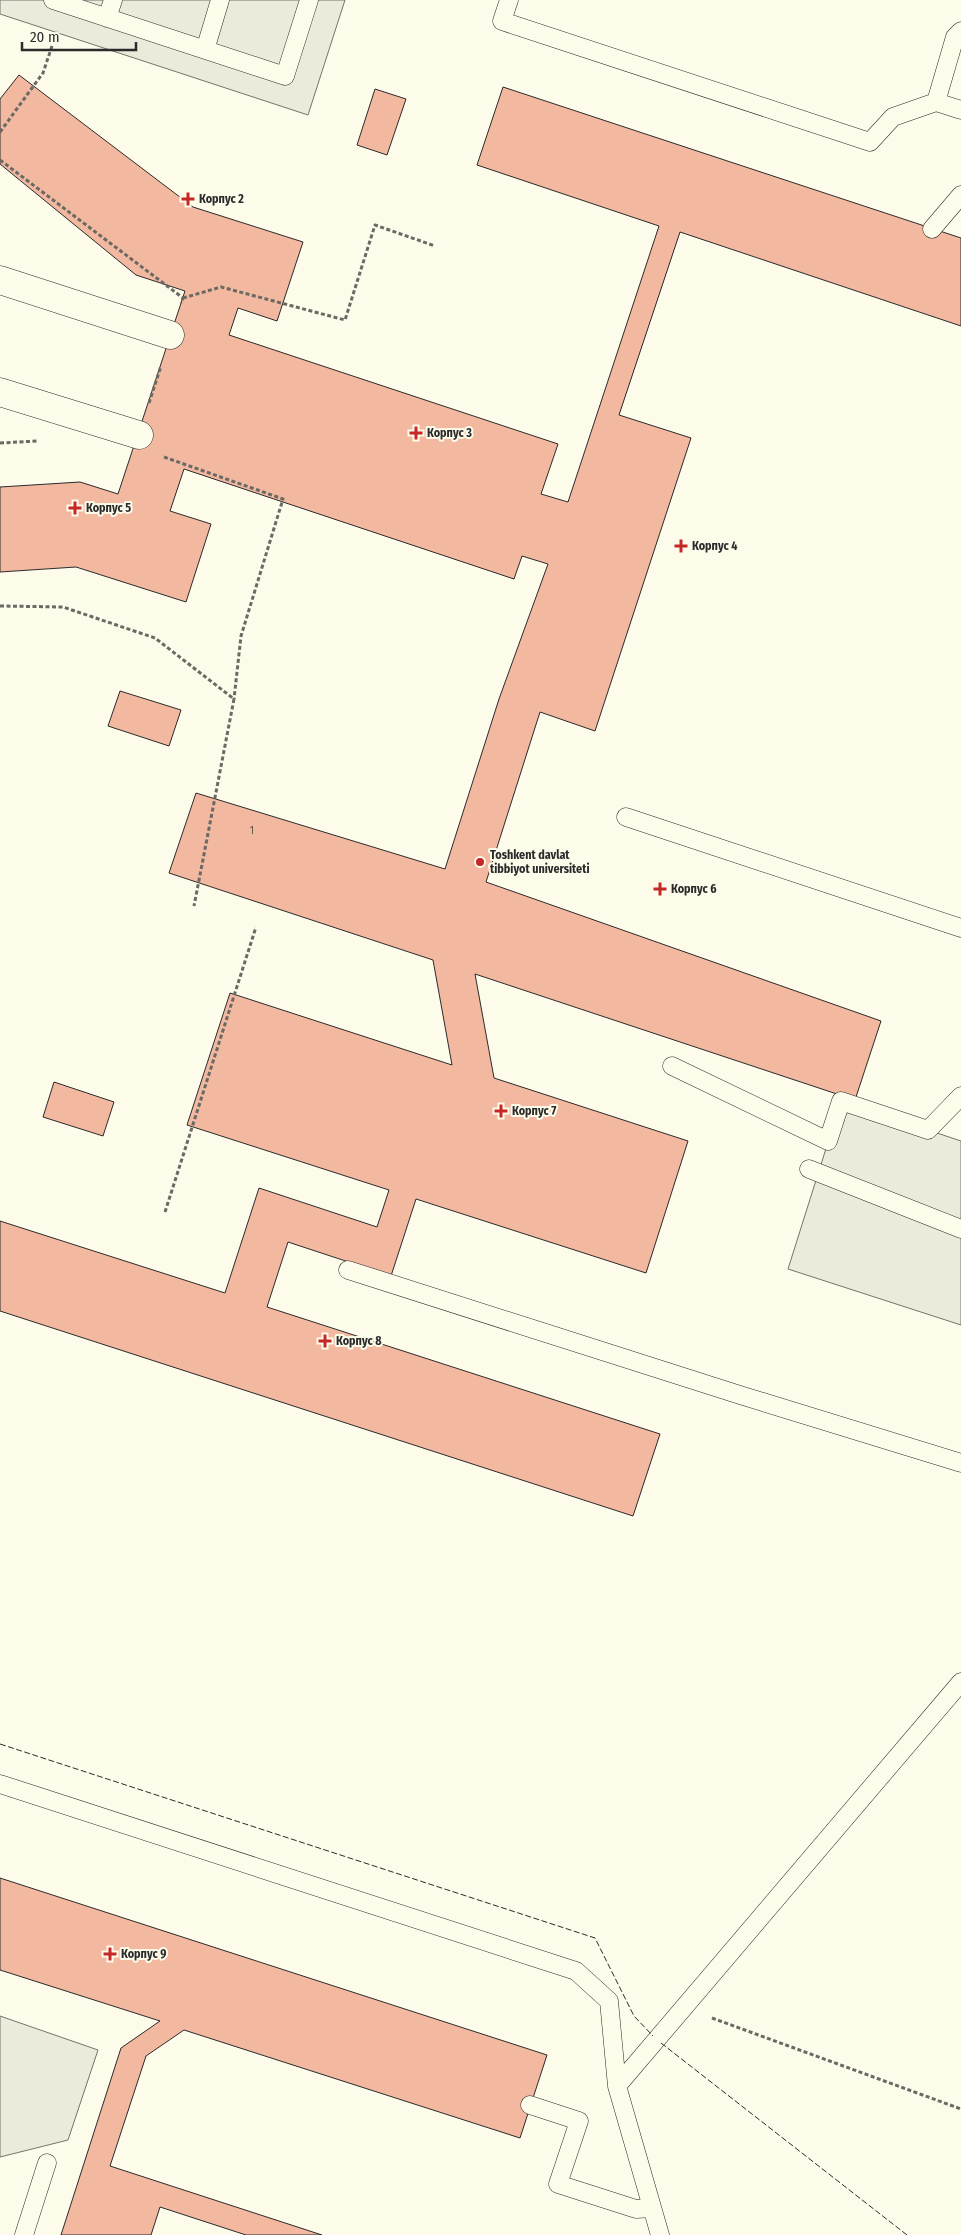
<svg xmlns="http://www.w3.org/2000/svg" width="961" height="2235" viewBox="0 0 961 2235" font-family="'Fira Sans Condensed',sans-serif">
<rect width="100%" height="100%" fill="#fdfbea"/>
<path fill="#ecebdb" stroke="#74746e" d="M0 2016 98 2050 68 2140 0 2157Z"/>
<path fill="#eceadb" stroke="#74746e" d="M0 0H345L308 115 0 14Z
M841 1101 961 1141V1325L788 1269Z"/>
<path fill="#f2b8a0" stroke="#2b2b2b" d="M19 75 193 207 303 242 277 321 238 308 229 335 558 444 541 494 568 502 659 226 477 165 503 87 961 238V326L680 232 619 415 691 438 595 731 540 712 486 882 881 1021 855 1100 475 974 494 1078 688 1141 646 1273 416 1199 391 1276 288 1242 267 1307 660 1434 633 1516 0 1311V1221L225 1293 259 1188 377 1227 389 1190 187 1125 230 993 452 1065 433 960 169 873 196 793 445 869 499 699 548 564 522 556 514 579 184 469 170 511 211 524 186 602 76 567 0 572V487L80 482 118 494 185 291 136 275 0 164V99Z
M375 89 406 99 387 155 357 145Z
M120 691 181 710 169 746 108 726Z
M54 1082 114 1102 103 1136 43 1117Z
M0 1878 547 2055 520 2138 184 2030 146 2056 110 2166 322 2235H246L160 2207 151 2235H61L121 2048 160 2021 0 1970Z"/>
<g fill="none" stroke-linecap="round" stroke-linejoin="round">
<defs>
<path id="lane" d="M53 0 285 76 309 0
M509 0 502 21 870 142 893 117 936 102 961 110
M107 18 113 0
M205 50 220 0
M936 102 955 37 961 31
M932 229 961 195
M626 817 961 928
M672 1066 828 1141 841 1101 928 1130 961 1096
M809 1169 961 1229
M348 1270 740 1395 961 1463
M0 1784 576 1971 609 2001 617 2086 660 2235
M617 2086 961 1682
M530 2105 579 2121 558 2184 636 2209 652 2208
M24 2235 47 2163"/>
<path id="street" d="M0 280 170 335
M0 392 139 435"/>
</defs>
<use href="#lane" stroke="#2b2b2b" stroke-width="19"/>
<use href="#street" stroke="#2b2b2b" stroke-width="29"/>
<path stroke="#6a6964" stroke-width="3" stroke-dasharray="4 2.5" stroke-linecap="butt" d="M0 132 43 73 57 31
M0 160 183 298 181 303
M183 298 221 287 345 320 375 225 435 246
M149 403 161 366
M0 443 37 441
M164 457 283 499 241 636 234 699
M0 606 63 607 155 638 234 699 194 906
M165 1212 256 927
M712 2018 961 2109"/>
<use href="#lane" stroke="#fdfbea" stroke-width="18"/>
<use href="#street" stroke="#fdfbea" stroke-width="28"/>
<path stroke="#2b2b2b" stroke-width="1" stroke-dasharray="6 2.5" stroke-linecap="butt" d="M0 1744 595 1938 634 2016 653 2036
M661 2043 907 2235"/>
</g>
<g fill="#c62828" stroke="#fdfbea" stroke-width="2">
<path d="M185.5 191.5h5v5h5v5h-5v5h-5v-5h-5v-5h5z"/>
<path d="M413.5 425.5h5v5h5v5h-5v5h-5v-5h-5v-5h5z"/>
<path d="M72.5 500.5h5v5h5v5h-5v5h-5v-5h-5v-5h5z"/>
<path d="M678.5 538.5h5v5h5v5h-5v5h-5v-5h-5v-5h5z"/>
<circle cx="480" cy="862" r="5"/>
<path d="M657.5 881.5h5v5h5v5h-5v5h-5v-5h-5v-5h5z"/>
<path d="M498.5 1103.5h5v5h5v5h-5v5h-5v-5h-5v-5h5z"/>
<path d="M322.5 1333.5h5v5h5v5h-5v5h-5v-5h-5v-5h5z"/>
<path d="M107.5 1946.5h5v5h5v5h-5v5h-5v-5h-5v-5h5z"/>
</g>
<g text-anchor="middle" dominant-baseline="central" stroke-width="4" stroke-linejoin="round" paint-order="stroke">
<g font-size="10" fill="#5d4e48">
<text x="252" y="831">1</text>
</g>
<g font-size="12" font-weight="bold" fill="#2b2b2b" stroke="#fdfbea" text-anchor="start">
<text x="199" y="199">Корпус 2</text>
<text x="427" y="433">Корпус 3</text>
<text x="86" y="508">Корпус 5</text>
<text x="692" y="546">Корпус 4</text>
<text x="490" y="855">Toshkent davlat<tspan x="490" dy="14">tibbiyot universiteti</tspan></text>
<text x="671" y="889">Корпус 6</text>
<text x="512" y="1111">Корпус 7</text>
<text x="336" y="1341">Корпус 8</text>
<text x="121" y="1954">Корпус 9</text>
</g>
</g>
<path d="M22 42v8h114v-8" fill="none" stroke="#2b2b2b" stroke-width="2.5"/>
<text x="30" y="42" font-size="15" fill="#2b2b2b" stroke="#fdfbea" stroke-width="4" paint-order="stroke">20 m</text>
</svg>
